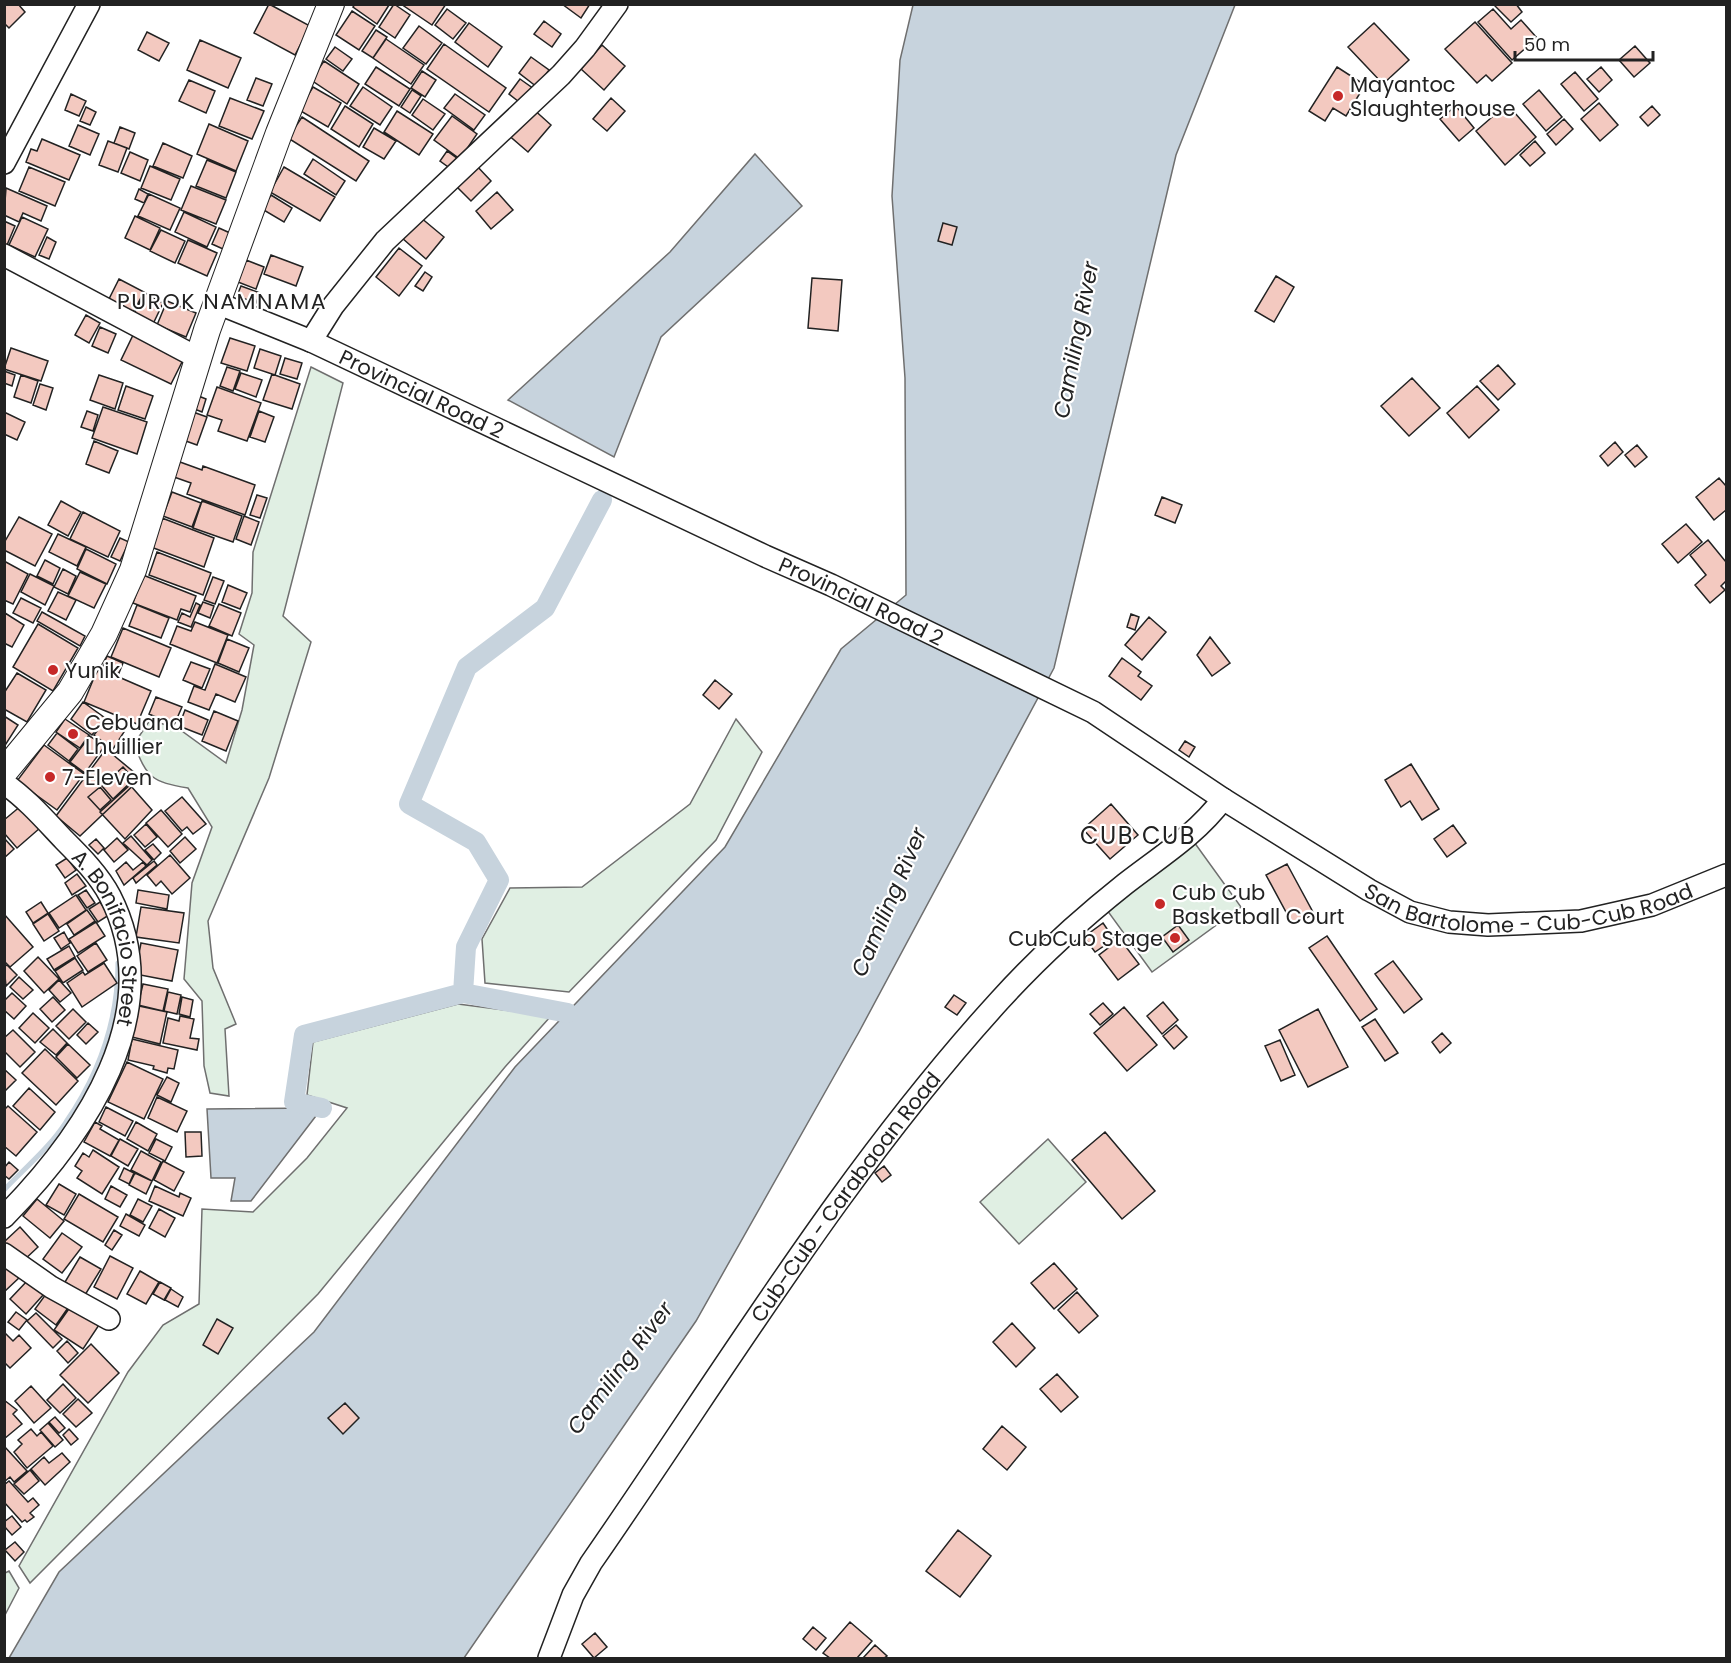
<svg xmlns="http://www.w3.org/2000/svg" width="1731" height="1663" viewBox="0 0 1731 1663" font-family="Poppins,sans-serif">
<rect width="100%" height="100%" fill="#fff"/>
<path fill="#e0efe3" stroke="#6f6f6f" stroke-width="1.5" d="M311 367 343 383 283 616 311 642 269 778 208 921 213 968 236 1024 225 1029 229 1096 210 1093 204 1066 202 1001 184 979 192 883 212 827 188 788C152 782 147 778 134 744L150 720 179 729 226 763 242 710 254 645 239 634 252 593 253 552Z
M736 719 762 752 716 840 569 992 485 983 482 939 510 888 582 887 690 804Z
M1194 842 1241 907 1152 972 1104 906Z
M458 1004 551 1016 505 1067 318 1294 30 1583 19 1566 128 1372 163 1325 199 1304 202 1209 253 1212 307 1158 347 1108 307 1095 313 1042Z
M1048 1139 1086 1182 1019 1244 980 1202Z
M9 1571 19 1588 5 1615V1573Z"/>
<path fill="#c7d3dd" stroke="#6f6f6f" stroke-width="1.5" d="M913 5H1235L1176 155 1054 668 859 1032 696 1321 464 1658H9L59 1572 314 1332 515 1067 725 847 841 649 906 595 905 378 892 196 900 60Z
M755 154 802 206 661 337 614 457 508 400 670 252Z
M322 1108 251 1201H231L235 1178H211L207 1109Z"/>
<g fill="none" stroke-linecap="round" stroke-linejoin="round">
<path stroke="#c7d3dd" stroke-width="5" d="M4 1190C25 1168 50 1147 66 1122 99 1074 118 1021 118 963"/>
<path stroke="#c7d3dd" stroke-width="20" d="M568 1013 463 993 466 947 499 880 476 842 409 804 467 667 545 608 602 500
M322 1108 294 1102 304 1035 463 993"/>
</g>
<path fill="#f3c9c0" stroke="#222" stroke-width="1.5" d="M4 4H18L25 12 9 28 4 23Z
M269 4 310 26 295 55 254 33Z
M355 4H388L389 5 377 24 353 7Z
M394 4 410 15 395 38 379 27Z
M401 4H446L432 25Z
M562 4H590L581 18Z
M1516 4 1522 12 1511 22 1494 5Z
M447 9 466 23 453 39 435 25Z
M1493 9 1511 29 1521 20 1537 38 1512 60 1478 22Z
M352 11 375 26 359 50 336 35Z
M544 21 561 34 552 47 534 34Z
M1475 22 1512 63 1492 81 1486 75 1477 83 1445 49Z
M469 23 502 47 488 67 455 42Z
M1374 23 1409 60 1383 84 1348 47Z
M419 26 442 43 426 64 403 48Z
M376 30 387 37 373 58 362 51Z
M147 32 169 43 159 61 138 50Z
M386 39 424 65 411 84 373 58Z
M200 40 241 58 228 88 187 70Z
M444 44 506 88 489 112 427 69Z
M602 45 625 66 604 90 581 69Z
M1635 46 1650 63 1634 77 1619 60Z
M335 47 352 59 343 71 326 59Z
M531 57 549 70 537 87 519 73Z
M324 61 359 84 347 104 311 80Z
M376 67 410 89 399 106 365 84Z
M1337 67 1365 85 1346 116 1333 108 1325 121 1309 111Z
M1601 67 1612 80 1599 92 1587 79Z
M422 71 436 80 425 97 411 88Z
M1575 72 1598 99 1584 111 1561 84Z
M256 78 272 84 263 106 247 100Z
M520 79 534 89 523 105 509 94Z
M189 80 215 91 206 113 179 101Z
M313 87 341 103 328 127 299 110Z
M363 87 392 107 380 125 350 106Z
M412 90 421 96 410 113 401 107Z
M1539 90 1562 117 1546 131 1523 104Z
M71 94 86 101 79 116 65 110Z
M455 94 485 115 474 130 444 108Z
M230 98 264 111 252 139 219 126Z
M611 98 625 111 607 131 593 119Z
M423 99 445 114 433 130 412 115Z
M1599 103 1618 125 1600 141 1581 119Z
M1507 104 1536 137 1505 165 1476 131Z
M345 106 373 124 359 147 331 129Z
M1456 106 1474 128 1459 141 1440 119Z
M1652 106 1660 115 1648 126 1640 117Z
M86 107 96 112 90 125 80 121Z
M531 107 551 125 528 152 507 134Z
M397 111 433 134 419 155 384 132Z
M452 116 477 134 460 159 434 140Z
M302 117 369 161 356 181 288 138Z
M1564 119 1573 129 1556 145 1547 134Z
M209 124 248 141 236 171 197 154Z
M78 125 99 134 90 155 69 146Z
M120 127 135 133 129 149 114 143Z
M374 128 396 141 384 159 363 147Z
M42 139 80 155 69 180 26 162 31 149 37 151Z
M108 141 127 148 118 172 99 165Z
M1535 141 1545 153 1530 166 1520 155Z
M163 143 192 156 183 178 153 166Z
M447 151 458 159 451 169 440 161Z
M130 152 148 160 140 181 121 173Z
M313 159 345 181 336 195 304 174Z
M207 160 236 172 226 198 196 186Z
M475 164 491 181 471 201 454 184Z
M150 166 180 179 171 200 141 188Z
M29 167 65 182 55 206 19 191Z
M284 167 335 197 320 221 270 192Z
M191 186 226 200 216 224 181 210Z
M6 188 47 206 41 221 23 213 19 222 4 215Z
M139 189 148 194 144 203 135 199Z
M497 192 513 210 491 229 476 211Z
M149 194 180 208 170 230 138 216Z
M271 195 292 208 284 222 262 209Z
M184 212 216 227 207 247 175 232Z
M135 216 160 228 150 250 125 238Z
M22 217 48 229 35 257 9 245Z
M420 217 444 237 426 259 402 238Z
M4 221 15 226 7 245 4 244Z
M943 223 957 227 952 245 938 241Z
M219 228 230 233 223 249 212 244Z
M161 230 185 241 175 263 150 251Z
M47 237 56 242 49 259 39 255Z
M188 240 217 253 207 276 178 263Z
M399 248 422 266 399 296 376 277Z
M271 255 303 267 296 286 264 274Z
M246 260 264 267 256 289 238 282Z
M425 272 432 277 423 291 415 286Z
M1276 276 1294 287 1274 322 1255 311Z
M812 278 842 280 838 331 808 328Z
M119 279 144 292 131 316 107 303Z
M241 286 260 293 256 303 237 296Z
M145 293 163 303 153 324 134 314Z
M167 301 196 313 186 337 157 325Z
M86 315 100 323 89 343 75 335Z
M100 327 116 334 108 353 92 346Z
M135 331 185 356 171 384 121 360Z
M230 338 255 346 247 371 221 363Z
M11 348 48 361 41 381 4 369Z
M260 349 281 356 275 375 254 368Z
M285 358 302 363 297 379 280 374Z
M1498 365 1515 384 1498 400 1480 381Z
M227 367 240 371 233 391 220 386Z
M4 371 15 375 12 386 4 383Z
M241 373 262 380 256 397 235 389Z
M272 374 300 384 292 409 263 400Z
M21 375 38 381 31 403 14 397Z
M99 375 123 383 115 409 90 400Z
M1412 378 1440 408 1409 436 1381 406Z
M40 384 53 388 46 410 33 405Z
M126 386 153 396 145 419 118 410Z
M1477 386 1499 410 1469 438 1447 413Z
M217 387 261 403 247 441 218 431 222 420 207 415Z
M196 395 206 399 202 412 192 408Z
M103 407 147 422 137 454 92 438Z
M87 411 98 415 93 431 81 427Z
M259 411 274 417 265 442 250 437Z
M4 412 25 422 17 440 4 434Z
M193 412 207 417 197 445 183 440Z
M94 441 118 451 109 473 86 464Z
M1615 442 1623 452 1608 466 1600 456Z
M1637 445 1647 457 1635 467 1625 455Z
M180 462 202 470 203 466 255 485 245 515 187 494 191 483 174 477Z
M1719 478 1726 486V510L1714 520 1696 497Z
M172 492 201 503 192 527 163 516Z
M257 495 267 498 260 518 250 515Z
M1162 497 1182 505 1175 523 1155 515Z
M61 501 81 512 68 536 48 525Z
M202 501 242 516 233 542 193 528Z
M83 512 120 531 108 557 70 539Z
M244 516 259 522 251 545 236 539Z
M19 517 52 534 35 566 4 550V543Z
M162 518 214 538 204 567 151 547Z
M1686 524 1702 542 1678 563 1662 544Z
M58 534 86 547 77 566 49 552Z
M120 538 129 542 120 561 111 557Z
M1708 540 1726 562V581L1721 586 1725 590 1710 603 1695 585 1706 575 1690 555Z
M86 549 116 564 107 584 77 569Z
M157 552 211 573 203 595 149 575Z
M45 560 60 568 53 584 37 576Z
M4 561 28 574 13 604 4 600Z
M63 569 76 576 68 594 54 587Z
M80 572 106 584 94 608 68 596Z
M30 574 54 586 45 605 21 592Z
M143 575 196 596 190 612 181 609 177 620 133 603Z
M213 577 224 581 215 604 204 600Z
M228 585 247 593 240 609 222 602Z
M58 592 76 600 66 620 48 611Z
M21 598 41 608 33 623 13 613Z
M203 602 214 606 210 618 198 613Z
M196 603 200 605 191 627 178 622 182 613 190 617Z
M219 604 241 613 232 636 209 626Z
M137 605 169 618 161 638 129 626Z
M42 612 85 636 80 646 37 621Z
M5 613 24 625 12 647 4 643Z
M1131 614 1139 617 1135 630 1127 627Z
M1149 617 1166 632 1142 660 1125 645Z
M195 622 228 635 217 663 170 644 177 626 191 631Z
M38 624 78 648 53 691 13 667Z
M123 628 171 648 159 677 111 657Z
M1210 637 1230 663 1212 676 1197 655Z
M227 639 249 648 239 672 218 663Z
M107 656 123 663 119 673 103 666Z
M1122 658 1141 672 1138 676 1152 686 1141 700 1109 676Z
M191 662 210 669 202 688 183 680Z
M215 664 246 677 235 702 216 694 209 710 188 702 194 686 205 690Z
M98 668 151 691 137 724 84 702Z
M17 673 46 690 27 722 4 709V693Z
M715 680 732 694 719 709 703 695Z
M156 697 182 707 174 725 149 714Z
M83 702 105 718 92 735 71 719Z
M185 710 208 720 202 735 179 726Z
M214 711 238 721 226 751 202 741Z
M4 716 18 725 4 747Z
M65 719 89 735 80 748 56 732Z
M106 719 124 732 113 749 94 735Z
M57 733 78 749 69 761 48 745Z
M90 736 104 747 85 773 70 762Z
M1185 741 1195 747 1189 757 1179 750Z
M44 745 84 774 57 810 17 781Z
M106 749 141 778 80 836 56 816Z
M1411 764 1439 809 1422 820 1410 801 1401 807 1385 780Z
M123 767 134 779 113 799 102 786Z
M130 785 152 810 125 839 100 812Z
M100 787 111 800 100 810 88 797Z
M182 797 206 824 193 834 187 827 182 831 165 811Z
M1111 804 1138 835 1110 859 1083 829Z
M22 805 40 828 17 848 4 833V820Z
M161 810 182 834 168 847 146 823Z
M146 824 157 837 145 847 134 835Z
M1453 825 1466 843 1447 857 1434 839Z
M131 836 152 860 147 865 123 843Z
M185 837 196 849 180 863 170 851Z
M4 838 14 849 4 858Z
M117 838 128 850 114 862 104 850Z
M96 839 104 848 98 854 89 845Z
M153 844 161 853 154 860 145 850Z
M170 855 190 878 172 894 161 881 156 886 147 875Z
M67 858 76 870 65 878 56 865Z
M154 861 157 865 136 883 133 878Z
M126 862 133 870 143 862 146 866 124 885 116 871Z
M1287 864 1314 914 1293 925 1266 875Z
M77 874 86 886 72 895 65 883Z
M86 890 95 903 87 908 78 895Z
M138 890 169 895 167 909 136 903Z
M76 895 86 910 59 928 49 913Z
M41 902 48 913 33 923 26 912Z
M100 902 109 915 98 922 89 909Z
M141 907 184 913 179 943 136 937Z
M87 910 95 921 74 935 67 924Z
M4 914 33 947 10 967 4 961Z
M48 914 59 931 44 941 33 924Z
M96 922 105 936 78 953 69 939Z
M1103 923 1114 939 1095 952 1084 937Z
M1178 925 1189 940 1173 952 1162 937Z
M64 932 70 943 61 949 54 938Z
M1327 936 1377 1009 1360 1021 1309 948Z
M1120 939 1139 964 1118 980 1099 955Z
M96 943 107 960 88 972 77 956Z
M141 943 178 950 172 981 135 974Z
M69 946 75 957 54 970 47 959Z
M38 957 59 979 44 993 24 971Z
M75 958 83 970 63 983 55 971Z
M1393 961 1422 999 1404 1013 1375 974Z
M104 963 117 983 82 1007 67 983 83 972 85 975Z
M7 965 17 975 6 986 4 967Z
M19 977 33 990 23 999 10 987Z
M59 980 71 993 60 1002 49 990Z
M143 984 168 989 163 1011 138 1005Z
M168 992 181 995 177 1014 164 1011Z
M12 993 26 1006 14 1019 4 1010V1001Z
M954 995 966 1003 957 1015 945 1007Z
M53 997 65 1010 52 1022 40 1009Z
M182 997 193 1000 190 1017 179 1014Z
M1163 1002 1178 1020 1162 1034 1147 1016Z
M1103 1003 1113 1014 1100 1025 1090 1014Z
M139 1006 167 1012 160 1044 132 1037Z
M1124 1007 1157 1045 1127 1071 1094 1033Z
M73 1009 86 1022 69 1039 56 1026Z
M1318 1009 1348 1067 1308 1087 1279 1030Z
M33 1013 49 1028 35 1043 19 1028Z
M180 1016 194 1019 190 1038 199 1039 197 1050 163 1043 168 1018 179 1021Z
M1375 1019 1398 1053 1385 1061 1362 1027Z
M88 1023 98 1032 86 1044 77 1035Z
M1176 1025 1187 1037 1174 1049 1163 1036Z
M53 1029 67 1043 56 1055 40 1042Z
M13 1030 35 1052 20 1067 4 1051V1038Z
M1442 1033 1451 1043 1440 1053 1432 1042Z
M132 1039 178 1050 174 1069 168 1068 167 1073 153 1069 154 1066 128 1060Z
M1280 1040 1295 1075 1281 1081 1265 1046Z
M68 1044 90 1065 77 1078 56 1057Z
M45 1049 78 1081 56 1105 22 1073Z
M127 1062 163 1079 144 1119 108 1102Z
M4 1069 16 1080 4 1092Z
M167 1077 179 1083 171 1102 157 1095Z
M29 1088 55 1112 40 1130 13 1106Z
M157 1097 187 1111 177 1132 148 1118Z
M8 1106 37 1132 16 1156 4 1146V1110Z
M106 1107 133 1121 125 1136 99 1122Z
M95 1122 102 1126 100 1129 119 1140 110 1156 84 1142Z
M136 1122 157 1134 148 1151 127 1139Z
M185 1132H201L202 1156 186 1157Z
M1105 1132 1155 1191 1122 1219 1072 1160Z
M120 1139 138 1149 128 1166 111 1156Z
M156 1139 172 1147 165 1161 149 1153Z
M93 1150 119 1167 102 1194 77 1178 82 1171 75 1166 83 1153 89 1157Z
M141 1151 161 1162 152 1181 131 1170Z
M163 1161 184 1172 174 1191 154 1180Z
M9 1162 18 1170 9 1179 4 1175V1168Z
M884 1166 891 1175 882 1182 875 1173Z
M124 1168 134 1173 129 1184 119 1179Z
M135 1173 152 1181 146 1194 129 1185Z
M59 1184 76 1194 64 1215 46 1205Z
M111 1186 127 1195 120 1207 105 1199Z
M155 1186 179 1197 180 1193 191 1198 183 1216 149 1201Z
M79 1194 118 1217 103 1242 64 1219Z
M37 1199 64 1221 50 1238 23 1216Z
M138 1199 152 1206 143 1222 130 1215Z
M159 1209 175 1218 165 1237 149 1228Z
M126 1214 145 1225 139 1236 120 1226Z
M20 1227 38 1247 23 1261 4 1242Z
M114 1230 122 1235 112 1250 105 1245Z
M62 1233 82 1247 62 1273 43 1259Z
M110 1256 133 1268 117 1299 94 1287Z
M80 1257 101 1269 85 1295 65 1282Z
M4 1259 21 1276 4 1292Z
M1054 1263 1077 1289 1054 1309 1031 1283Z
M140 1271 159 1282 146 1304 127 1294Z
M28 1280 44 1294 26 1314 10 1299Z
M160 1282 171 1288 164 1300 153 1294Z
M171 1289 183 1297 178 1307 165 1300Z
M49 1290 70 1305 56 1325 35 1309Z
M1077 1292 1098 1316 1079 1333 1058 1310Z
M73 1303 101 1322 83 1349 54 1330Z
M16 1312 27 1320 19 1330 8 1322Z
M36 1313 62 1339 53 1348 27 1321Z
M217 1319 233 1328 218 1354 203 1345Z
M1012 1323 1035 1348 1016 1367 993 1342Z
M4 1332 13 1341 19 1335 31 1348 10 1368 4 1362Z
M67 1341 78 1353 68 1363 57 1351Z
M91 1344 119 1373 88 1403 60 1375Z
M1057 1374 1078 1397 1061 1412 1040 1389Z
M63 1384 76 1398 60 1413 47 1400Z
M31 1386 51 1408 34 1423 15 1401Z
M78 1399 92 1413 76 1427 63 1414Z
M4 1400 17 1410 13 1414 22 1424 4 1439Z
M345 1403 359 1418 343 1434 328 1418Z
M55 1417 65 1428 59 1433 49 1422Z
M48 1423 63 1440 55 1447 40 1430Z
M1002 1426 1026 1447 1007 1470 983 1449Z
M31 1429 37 1436 41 1432 53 1446 27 1468 14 1452 22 1444 18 1440Z
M69 1429 78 1439 71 1445 63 1435Z
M4 1446 27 1471 14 1482 10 1477 4 1482Z
M62 1453 70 1462 45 1485 31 1469 44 1457 49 1463Z
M30 1470 39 1481 24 1494 14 1484Z
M9 1481 28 1502 33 1498 39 1505 30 1513 34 1517 27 1522 25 1520 22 1522 4 1502V1485Z
M12 1516 21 1527 12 1535 4 1526V1522Z
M958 1530 991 1556 960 1597 926 1571Z
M15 1542 24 1552 15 1561 5 1550Z
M850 1622 872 1641 857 1658H830L823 1653Z
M813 1627 826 1638 816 1650 803 1639Z
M595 1633 607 1647 594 1658 582 1644Z
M875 1645 887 1656 884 1658H863Z"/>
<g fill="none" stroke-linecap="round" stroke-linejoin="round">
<defs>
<g id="minor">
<path d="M4 163 89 4"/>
<path d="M4 255 198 358"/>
<path id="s1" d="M217 303 311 341 765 556 831 585 1093 712 1223 799 1369 890 1410 912 1449 922 1488 925 1581 921 1652 905 1726 875"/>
<path d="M311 341 333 306 385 241 561 75 585 48 617 4"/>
<path id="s2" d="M4 783C27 799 45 820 64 840 81 857 99 875 110 896 170 1013 84 1136 4 1217"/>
<path d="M4 1254 51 1287 109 1319"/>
<path id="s3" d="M549 1658 573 1595 591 1563C723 1373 843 1172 1000 1000 1038 958 1081 919 1125 884 1161 856 1196 835 1223 799"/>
</g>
<path id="major" d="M4 772 70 692 104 634 133 570 207 330 279 133 331 4"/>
</defs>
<use href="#minor" stroke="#222" stroke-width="24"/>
<use href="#major" stroke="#222" stroke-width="28"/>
<use href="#minor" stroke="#fff" stroke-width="21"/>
<use href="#major" stroke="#fff" stroke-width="26"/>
</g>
<g fill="#c62828" stroke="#fff" stroke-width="2">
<circle cx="1338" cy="96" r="6"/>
<circle cx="53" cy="670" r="6"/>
<circle cx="73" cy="734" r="6"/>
<circle cx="50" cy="777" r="6"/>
<circle cx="1160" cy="904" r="6"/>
<circle cx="1175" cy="938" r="6"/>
</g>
<g text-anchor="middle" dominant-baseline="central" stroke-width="4.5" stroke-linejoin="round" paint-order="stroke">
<g font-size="21" fill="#222" stroke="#fff" text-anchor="start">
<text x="1350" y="84">Mayantoc<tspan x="1350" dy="24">Slaughterhouse</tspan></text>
<text x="65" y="670">Yunik</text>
<text x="85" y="722">Cebuana<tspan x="85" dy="24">Lhuillier</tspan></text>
<text x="62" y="777">7-Eleven</text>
<text x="1172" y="892">Cub Cub<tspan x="1172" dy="24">Basketball Court</tspan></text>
<text x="1163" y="938" text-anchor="end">CubCub Stage</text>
</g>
<g font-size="21" fill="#222" stroke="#fff">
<text stroke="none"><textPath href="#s1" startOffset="224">Provincial Road 2</textPath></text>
<text stroke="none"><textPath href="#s1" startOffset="710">Provincial Road 2</textPath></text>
<text stroke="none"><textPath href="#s1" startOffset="1461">San Bartolome - Cub-Cub Road</textPath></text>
<text stroke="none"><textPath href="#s2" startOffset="195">A. Bonifacio Street</textPath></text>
<text stroke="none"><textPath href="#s3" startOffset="550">Cub-Cub - Carabaoan Road</textPath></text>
</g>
<g font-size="22" letter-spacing="1.5" fill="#222" stroke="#fff">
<text x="222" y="301">PUROK NAMNAMA</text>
</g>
<g font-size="22" font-style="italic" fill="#222" stroke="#fff">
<text transform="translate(1076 340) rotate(-79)">Camiling River</text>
<text transform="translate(889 902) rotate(-67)">Camiling River</text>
<text transform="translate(620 1368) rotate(-53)">Camiling River</text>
</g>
<g font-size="24" letter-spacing="1.5" fill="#222" stroke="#fff">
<text x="1138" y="835">CUB CUB</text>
</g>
</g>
<rect width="1731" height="1663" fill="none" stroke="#222222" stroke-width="12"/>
<path d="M1515 51v9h138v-9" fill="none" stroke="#222222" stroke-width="3"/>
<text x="1524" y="51" font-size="18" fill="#222222" stroke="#ffffff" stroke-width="4.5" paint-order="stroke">50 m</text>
</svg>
